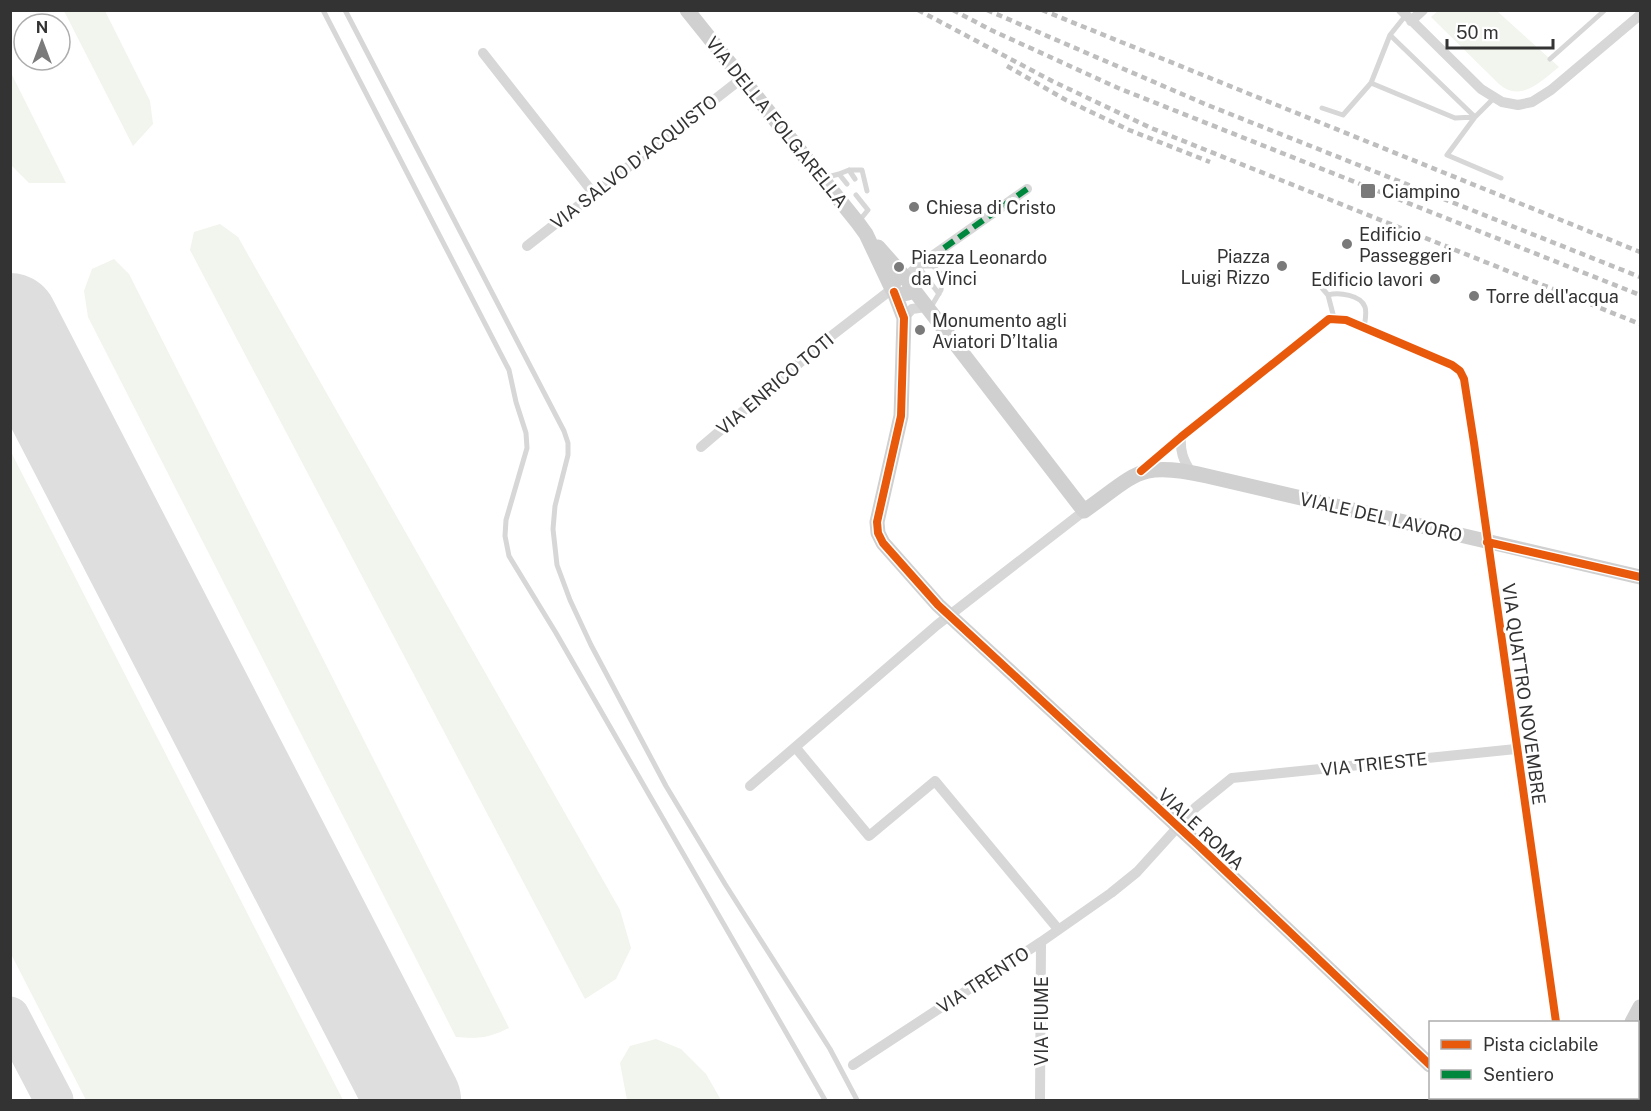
<svg xmlns="http://www.w3.org/2000/svg" width="1651" height="1111" viewBox="0 0 1651 1111" font-family="'Public Sans',sans-serif">
<rect width="100%" height="100%" fill="#fff"/>
<path fill="#f1f5ed" d="M64 11H105L150 101 153 124 133 146Z
M1438 11H1497L1559 67C1541 81 1521 103 1499 84L1431 17Z
M10 73H11L66 183H29L11 165Z
M220 224 238 237 620 910 631 948 616 979 585 999 190 250 194 232Z
M114 259 129 274 509 1028C488 1038 479 1039 456 1037L88 317 84 291 92 269Z
M11 452 343 1100H86L11 954Z
M656 1039 681 1049 706 1074 721 1100H627L620 1063 630 1046Z"/>
<g fill="none" stroke-linecap="round" stroke-linejoin="round">
<path stroke="#dedede" stroke-width="39" d="M10 1016 54 1100"/>
<path stroke="#dedede" stroke-width="96" d="M10 321 413 1100"/>
<path stroke="#d7d7d7" stroke-width="5" d="M323 10 509 370 516 402 526 433 527 448 506 520 505 536 509 556 556 633 825 1100
M345 10 564 431 568 443V455L555 506 553 529 557 565 570 600 591 645 666 786 725 884 830 1049 857 1100
M1390 35 1475 117
M1550 59 1605 10
M1371 83 1455 118 1475 117
M1494 98 1475 117 1447 155 1501 178
M1322 108 1343 115 1371 83 1390 35 1406 15
M849 170 855 179
M839 174 849 170H862L867 191
M824 178 839 174 847 184
M856 195 868 210 859 221
M918 266 939 294
M922 266H933L943 276 941 290 931 307
M1322 288 1328 295 1334 318
M1328 295C1339 292 1361 295 1365 307 1367 313 1365 321 1364 328"/>
<path stroke="#d7d7d7" stroke-width="10" d="M1401 10 1481 89 1502 102 1518 105 1532 102 1551 90 1640 15
M1411 21 1423 10
M483 53 594 194
M527 246 741 79
M905 278 918 266 1027 189
M904 318 912 309 926 307
M1181 437C1180 451 1183 460 1191 472
M701 447 830 337 892 289
M1141 471 1181 437 1329 319 1346 320 1452 365 1460 371 1464 379 1474 443 1556 1022
M796 748 869 836 935 781 1058 929
M750 786 937 625 1084 511
M853 1065 1041 942 1111 893 1137 872 1195 808 1232 778 1516 749
M1040 1100 1041 942"/>
<path stroke="#d0d0d0" stroke-width="15" d="M687 10 858 223 866 234 892 289
M878 247 909 282 910 288 908 293 899 295 892 289 893 283 899 277 905 278
M910 285 1084 511C1137 474 1138 460 1207 476L1640 577
M894 292 904 318 901 416 877 522 878 533 883 543 938 605 1197 844 1430 1065
M1632 1022 1640 1007
M1613 1098 1615 1100
M1466 1100 1468 1098
M1634 1100 1640 1098"/>
<path stroke="#bebebe" stroke-width="4.5" stroke-dasharray="6 4.5" stroke-linecap="butt" d="M918 10 1052 81 1151 128 1640 324
M953 10 991 30 1118 88 1640 295
M987 10 1205 104 1640 277
M1042 10 1640 252
M1007 66 1066 100 1129 130 1210 162"/>
<path stroke="#00873e" stroke-width="6" stroke-dasharray="12 6" stroke-linecap="butt" d="M944 248 1027 189"/>
<defs>
<path id="cycleway" d="M894 292 904 318 901 416 877 522 878 533 883 543 938 605 1197 844 1430 1065
M1141 471 1181 437 1329 319 1346 320 1452 365 1460 371 1464 379 1474 443 1556 1022
M1487 542 1640 577"/>
</defs>
<use href="#cycleway" stroke="#fff" stroke-width="11"/>
<use href="#cycleway" stroke="#e8590c" stroke-width="8"/>
</g>
<g fill="#7a7a7a" stroke="#fff" stroke-width="2">
<rect x="1360" y="183" width="16" height="16" rx="3"/>
<circle cx="914" cy="207" r="6"/>
<circle cx="1347" cy="244" r="6"/>
<circle cx="1282" cy="266" r="6"/>
<circle cx="899" cy="267" r="6"/>
<circle cx="1435" cy="279" r="6"/>
<circle cx="1474" cy="296" r="6"/>
<circle cx="920" cy="330" r="6"/>
</g>
<g text-anchor="middle" dominant-baseline="central" stroke-width="6" stroke-linejoin="round" paint-order="stroke">
<g font-size="18" fill="#333" stroke="#fff">
<text transform="translate(777 122) rotate(51)">VIA DELLA FOLGARELLA</text>
<text transform="translate(634 162) rotate(-38)">VIA SALVO D'ACQUISTO</text>
<text transform="translate(775 384) rotate(-40)">VIA ENRICO TOTI</text>
<text transform="translate(1381 517) rotate(13)">VIALE DEL LAVORO</text>
<text transform="translate(1524 694) rotate(82)">VIA QUATTRO NOVEMBRE</text>
<text transform="translate(1374 764) rotate(-6)">VIA TRIESTE</text>
<text transform="translate(1201 829) rotate(43)">VIALE ROMA</text>
<text transform="translate(983 980) rotate(-33)">VIA TRENTO</text>
<text transform="translate(1041 1021) rotate(-90)">VIA FIUME</text>
</g>
<g font-size="18" fill="#333" stroke="#fff" text-anchor="start">
<text x="1382" y="191">Ciampino</text>
<text x="926" y="207">Chiesa di Cristo</text>
<text x="1359" y="234">Edificio<tspan x="1359" dy="21">Passeggeri</tspan></text>
<text x="1270" y="256" text-anchor="end">Piazza<tspan x="1270" dy="21">Luigi Rizzo</tspan></text>
<text x="911" y="257">Piazza Leonardo<tspan x="911" dy="21">da Vinci</tspan></text>
<text x="1423" y="279" text-anchor="end">Edificio lavori</text>
<text x="1486" y="296">Torre dell'acqua</text>
<text x="932" y="320">Monumento agli<tspan x="932" dy="21">Aviatori D’Italia</tspan></text>
</g>
</g>
<rect width="1651" height="1111" fill="none" stroke="#333333" stroke-width="24"/>
<rect x="1429" y="1021" width="210" height="78" fill="#ffffff" stroke="#adadad" stroke-width="1.5"/>
<rect x="1441" y="1040" width="30" height="9" fill="#e8590c" stroke="#adadad" stroke-width="1.5"/>
<text x="1483" y="1051" font-size="18" fill="#333333">Pista ciclabile</text>
<rect x="1441" y="1070" width="30" height="9" fill="#00873e" stroke="#adadad" stroke-width="1.5"/>
<text x="1483" y="1081" font-size="18" fill="#333333">Sentiero</text>
<g transform="translate(42 42)"><circle r="28" fill="#ffffff" stroke="#adadad" stroke-width="1.5"/>
<path d="M0-4.5L10 22L0 15L-10 22Z" fill="#7a7a7a"/>
<text y="-9" font-size="16" font-weight="bold" text-anchor="middle" fill="#333333">N</text>
</g>
<path d="M1447 39v9h106v-9" fill="none" stroke="#333333" stroke-width="3"/>
<text x="1456" y="39" font-size="18" fill="#333333" stroke="#ffffff" stroke-width="4.5" paint-order="stroke">50 m</text>
</svg>
